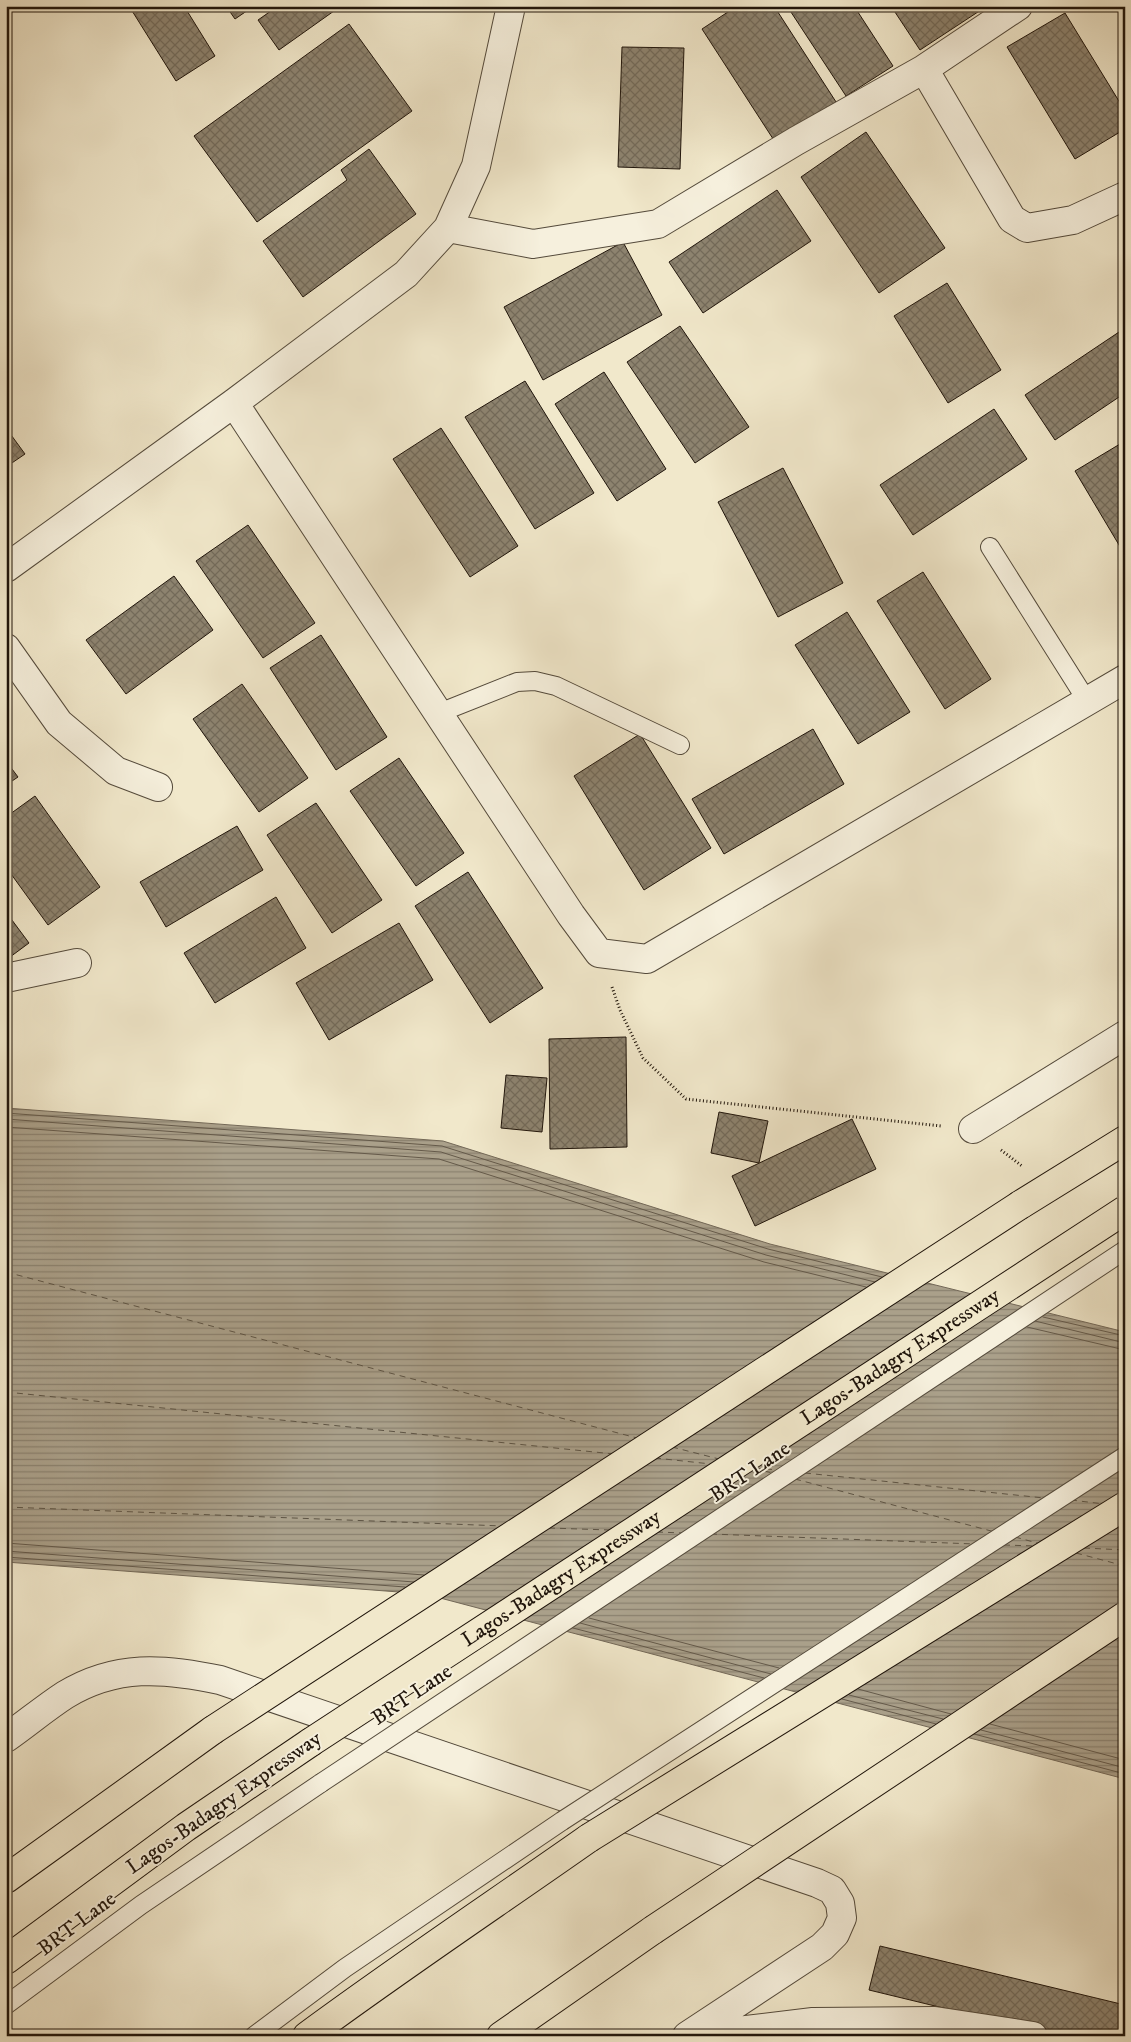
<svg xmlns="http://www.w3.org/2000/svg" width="1131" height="2042" viewBox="0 0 1131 2042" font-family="'IM FELL DW Pica',serif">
<defs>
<pattern id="water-rules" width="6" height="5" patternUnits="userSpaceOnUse" patternTransform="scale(1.25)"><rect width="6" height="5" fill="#aaa08a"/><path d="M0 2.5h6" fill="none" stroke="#8a816f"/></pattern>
<pattern id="building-cross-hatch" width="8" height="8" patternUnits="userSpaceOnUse" patternTransform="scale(1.25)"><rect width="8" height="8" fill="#8d836f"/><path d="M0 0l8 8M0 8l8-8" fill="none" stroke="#736a59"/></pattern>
</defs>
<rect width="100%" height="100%" fill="#f1e8cb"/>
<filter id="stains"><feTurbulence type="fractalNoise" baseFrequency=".004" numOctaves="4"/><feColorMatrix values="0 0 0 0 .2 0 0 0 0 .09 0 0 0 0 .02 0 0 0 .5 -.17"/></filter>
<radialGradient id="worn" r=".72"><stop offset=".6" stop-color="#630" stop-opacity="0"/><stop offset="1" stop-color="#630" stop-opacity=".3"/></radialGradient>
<path fill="url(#water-rules)" stroke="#736857" d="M6 1108 443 1141 770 1244 1125 1332V1779L425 1594 6 1562Z"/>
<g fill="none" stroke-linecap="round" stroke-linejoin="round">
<path stroke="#655a4a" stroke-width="1" d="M6 1113 442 1146 768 1249 882 1277
M6 1119 441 1152 766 1255 875 1282
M6 1127 439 1159 764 1262 866 1287
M1043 1317 1125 1336
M1035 1321 1125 1343
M1027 1327 1125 1350
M6 1543 424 1575
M6 1551 414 1582
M6 1557 405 1587
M589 1618 779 1668
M580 1623 771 1674
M573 1628 764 1678
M858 1689 951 1714
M849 1695 943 1719
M842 1699 936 1724
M990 1724 1125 1760
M981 1730 1125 1768
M974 1734 1125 1774"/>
<path stroke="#5e5444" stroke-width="1" stroke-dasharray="6 5" stroke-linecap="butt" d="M6 1272 637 1438
M6 1392 614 1454
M672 1447 719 1459
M655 1458 711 1464
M754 1468 772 1473
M755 1468 778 1470
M805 1473 1044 1498
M795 1479 995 1532
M1071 1500 1104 1504
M6 1507 503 1526
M549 1528 610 1530
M657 1532 683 1533
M711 1534 975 1544
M1015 1537 1041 1544
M1004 1545 1035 1546
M1084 1548 1125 1550
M1076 1553 1125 1566"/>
</g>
<path fill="url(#building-cross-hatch)" stroke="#20150b" d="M129 6H184L215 56 176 81Z
M226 6H254L235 19Z
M278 6H341L279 50 258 20Z
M737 6H774L838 105 777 145 702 29Z
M787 6H854L893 66 846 96Z
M891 6H987L920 50Z
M1065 13 1125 111V129L1075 159 1007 47Z
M349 24 412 111 257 222 194 136Z
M622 47 684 48 680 169 618 167Z
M866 132 945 248 879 293 801 177Z
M369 149 416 214 303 297 263 241 347 180 341 170Z
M777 190 811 241 703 313 669 262Z
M623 242 662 315 543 380 504 307Z
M947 283 1001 370 948 403 894 316Z
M680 326 749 427 695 463 627 362Z
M1125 328V393L1055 440 1025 395Z
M604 372 666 469 617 501 555 404Z
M525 381 594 493 535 529 465 417Z
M994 409 1027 459 913 535 880 485Z
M6 428 25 454 6 467Z
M441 428 518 546 470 577 393 459Z
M1125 441V555L1075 471Z
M783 468 843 583 778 617 718 502Z
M248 525 315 623 263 658 196 561Z
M923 572 991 679 945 709 877 601Z
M174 576 213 630 126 694 86 640Z
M847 612 910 712 858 744 795 645Z
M321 635 387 737 336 770 270 668Z
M242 684 308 778 259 812 193 719Z
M813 729 844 784 724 854 692 799Z
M640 734 711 848 644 890 574 776Z
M399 758 464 853 416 886 350 791Z
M6 761 18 777 6 785Z
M35 796 100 887 48 925 6 867V817Z
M316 803 382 900 332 933 267 835Z
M237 826 263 870 166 927 140 882Z
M468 872 543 988 490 1023 415 906Z
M276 897 306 948 215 1003 184 953Z
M6 912 29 943 6 960Z
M399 923 433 980 329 1040 296 983Z
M626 1037 627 1147 550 1149 549 1039Z
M506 1075 547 1078 542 1132 501 1128Z
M719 1112 768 1121 759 1163 711 1153Z
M852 1119 876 1169 755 1226 732 1176Z
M880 1946 1125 2005V2036H1059L869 1990Z"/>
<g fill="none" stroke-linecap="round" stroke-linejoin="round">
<defs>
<path id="service" d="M990 547 1087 701
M439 713 517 682 535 681 556 686 680 745
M6 2005 141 1905 321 1783
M254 2036 345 1968 562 1821"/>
<path id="minor" d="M924 69 1018 6
M448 228 533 244 658 224 796 141 924 69 1012 219 1027 228 1073 220 1125 196
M234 403 571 915 599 953 647 959 1125 679
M6 568 234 403 406 274 448 228 476 166 511 6
M6 648 59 723 116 771 158 787
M6 978 77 963
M973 1129 1125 1035
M6 1738C26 1724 45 1708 65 1695 116 1664 164 1668 220 1680L817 1883 832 1890 840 1903 842 1918 835 1934 822 1947 687 2036
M695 2036 813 2022 935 2021 1033 2036"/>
<path id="primary" d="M1020 1205 1125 1140
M6 1879 213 1730
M501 2036 653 1930"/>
<path id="motorway" d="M6 1960 186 1827 311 1742
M307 2036C399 1968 495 1904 589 1838"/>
</defs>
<use href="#service" stroke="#544a3b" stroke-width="20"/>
<use href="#minor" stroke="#544a3b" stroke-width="30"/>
<use href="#primary" stroke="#20150b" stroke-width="30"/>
<use href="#motorway" stroke="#20150b" stroke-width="30"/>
<path stroke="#20150b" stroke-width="3" stroke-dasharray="1 2.5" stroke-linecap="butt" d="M612 987 620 1010 643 1058 686 1099 941 1126
M1001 1150 1022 1166"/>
<use href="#service" stroke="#f6f0dd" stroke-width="18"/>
<use href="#minor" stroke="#f6f0dd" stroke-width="28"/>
<use href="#primary" stroke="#f1e8cb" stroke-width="28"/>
<use href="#motorway" stroke="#f1e8cb" stroke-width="28"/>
<defs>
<path id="service-bridge" d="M321 1783 1125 1250
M562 1821 1125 1456"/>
<path id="primary-bridge" d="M213 1730 1020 1205
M653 1930 1125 1616"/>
<g id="motorway-bridge">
<path id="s1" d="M311 1742 1125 1210"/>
<path d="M589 1838 1125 1506"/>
</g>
</defs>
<use href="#service-bridge" stroke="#544a3b" stroke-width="20" stroke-linecap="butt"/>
<use href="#primary-bridge" stroke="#20150b" stroke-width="30" stroke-linecap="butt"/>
<use href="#motorway-bridge" stroke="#20150b" stroke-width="30" stroke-linecap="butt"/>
<use href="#service-bridge" stroke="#f6f0dd" stroke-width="18"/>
<use href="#primary-bridge" stroke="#f1e8cb" stroke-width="28"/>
<use href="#motorway-bridge" stroke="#f1e8cb" stroke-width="28"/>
</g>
<g text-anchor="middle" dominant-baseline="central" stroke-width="4" stroke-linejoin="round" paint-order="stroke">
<g font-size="21" fill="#20150b" stroke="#f6f0dd">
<text stroke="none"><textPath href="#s1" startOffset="704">Lagos-Badagry Expressway</textPath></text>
<text transform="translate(750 1472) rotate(-34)">BRT Lane</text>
<text stroke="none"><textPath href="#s1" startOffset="299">Lagos-Badagry Expressway</textPath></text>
<text transform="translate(412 1695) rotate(-34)">BRT Lane</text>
<text transform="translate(224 1803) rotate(-35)">Lagos-Badagry Expressway</text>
<text transform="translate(77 1924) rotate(-37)">BRT Lane</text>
</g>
</g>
<rect width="1131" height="2042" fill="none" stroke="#f1e8cb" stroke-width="25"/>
<rect x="8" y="8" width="1116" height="2027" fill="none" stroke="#20150b" stroke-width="2.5"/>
<rect x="12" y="12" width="1106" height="2017" fill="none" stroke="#20150b"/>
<rect width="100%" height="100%" filter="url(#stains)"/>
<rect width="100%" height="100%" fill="url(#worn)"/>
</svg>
